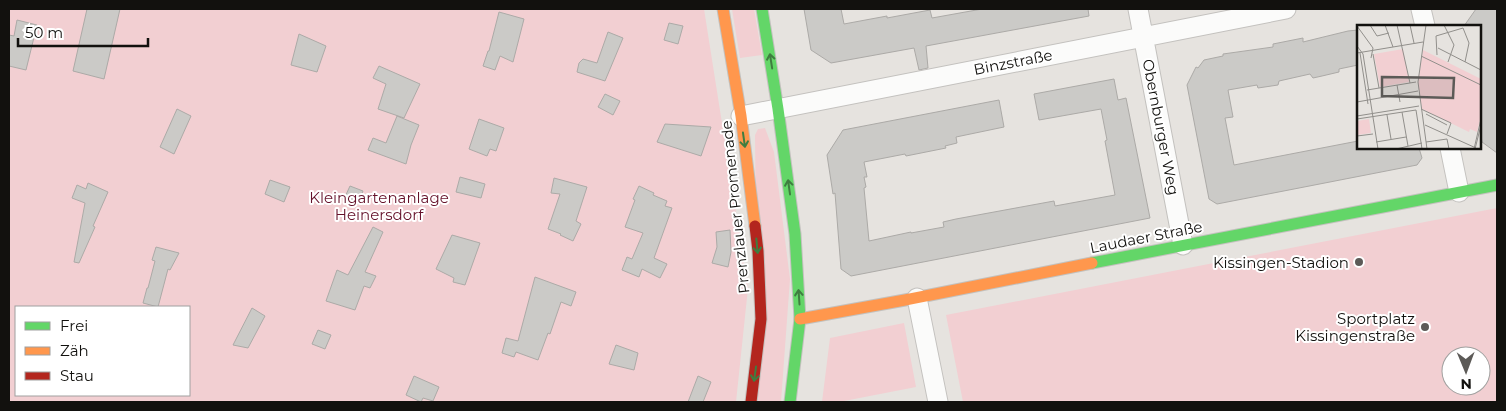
<svg xmlns="http://www.w3.org/2000/svg" width="1506" height="411" viewBox="0 0 1506 411" font-family="Montserrat,sans-serif">
<rect width="100%" height="100%" fill="#e6e3df"/>
<path fill="#f2cfd2" fill-rule="evenodd" d="M9 9H704L748 288 736 402H9ZM16 307H189V395H16Z
M732 9H754L762 55 740 58Z
M765 128 774 152 790 279 781 402H758L755 135 758 129Z
M1497 208V402H963L946 315ZM1451 356H1481V386H1451Z
M904 323 916 387 839 402H822L830 338Z"/>
<path fill="#cbcac7" stroke="#acaaa7" d="M87 9H120L104 79 73 71Z
M804 9H841L844 24 887 16V18L930 10 932 18 982 9H1088L1089 16 926 46 928 68 919 70 914 48 831 63 811 50Z
M1476 9H1497V153L1482 142 1480 130V26H1464Z
M499 12 524 19 513 62 500 56 495 70 483 66 488 51H489Z
M17 20 37 25 26 70 9 66V35L14 36Z
M669 23 683 26 678 44 664 40Z
M1358 30V65L1339 69V72L1322 76 1313 78 1310 74 1279 81 1278 85 1258 88 1257 85 1228 90 1233 117 1225 118 1234 165 1358 141V148H1419L1422 158 1417 165 1217 204 1209 199 1187 85 1196 67 1198 68 1204 60 1223 56V54L1273 47V44L1303 38V42L1348 31Z
M608 32 623 38 605 81 577 72 579 63 583 59 597 63Z
M299 34 326 46 317 72 291 65Z
M379 66 420 84 404 118 378 109 386 84 373 78Z
M1114 79 1118 100 1126 98 1150 218 851 276 841 269 835 193 833 194 827 155 843 130 999 100 1004 127 956 137 957 143 945 146 946 148 906 156 905 154 864 162 867 177H864L866 187 864 188 869 241 911 232V233L944 227 943 222 956 219 1054 201 1055 206 1115 195 1105 141 1107 140 1101 109 1039 120 1034 94Z
M605 94 620 101 613 115 598 107Z
M177 109 191 116 174 154 160 147Z
M397 116 419 125 411 145 406 164 368 150 373 138 386 143Z
M479 119 504 128 496 151 490 149 487 156 469 149Z
M665 124 711 127 701 156 657 142Z
M460 177 485 184 481 198 456 192Z
M554 178 587 187 576 221 581 224 573 241 560 235 561 234 548 229 560 194 551 193Z
M270 180 290 187 284 202 265 194Z
M88 183 108 192 93 226 95 227 79 263 74 262 85 203 72 198 77 185 86 189Z
M350 186 363 191 357 205 344 199Z
M639 186 654 193 653 195 667 201 665 206 672 208 654 258 667 264 660 278 642 269 639 277 622 270 627 257 632 259 643 233 625 227 635 200 633 199Z
M373 227 383 232 365 272 376 276 370 288 364 286 355 310 326 301 337 270 348 275Z
M730 230 731 252 728 267 712 263 717 247 716 232Z
M452 235 480 243 465 285 453 282 454 278 436 269Z
M156 247 179 253 170 270 168 269 158 307 143 303 147 288H148L155 261 152 260Z
M535 277 576 292 571 306 561 302 550 334 548 333 538 360 516 352 514 357 502 353 506 338 518 341Z
M252 308 265 316 248 348 233 345Z
M318 330 331 335 325 349 312 344Z
M616 345 638 353 634 370 609 364Z
M414 376 439 387 433 401 423 398 421 402 406 395Z
M698 376 711 382 703 402H688Z"/>
<g fill="none" stroke-linecap="round" stroke-linejoin="round">
<defs>
<path id="street" d="M1138 9 1183 245
M1421 9 1425 26
M741 116 1286 9
M1450 148 1459 192
M917 298 938 402"/>
<path id="fast" d="M762 9 778 109 795 234 800 319 790 402
M1092 263 1497 185"/>
<path id="slow" d="M723 9 741 116 755 226
M800 319 905 300 1092 263"/>
<path id="jam" d="M751 402 761 319 758 251 755 226"/>
</defs>
<use href="#street" stroke="#c3c1be" stroke-width="21"/>
<use href="#fast" stroke="#c3c1be" stroke-width="13"/>
<use href="#slow" stroke="#c3c1be" stroke-width="13"/>
<use href="#jam" stroke="#c3c1be" stroke-width="13"/>
<use href="#street" stroke="#fbfbfa" stroke-width="19"/>
<use href="#fast" stroke="#63d668" stroke-width="11"/>
<use href="#slow" stroke="#ff974d" stroke-width="11"/>
<use href="#jam" stroke="#b3261e" stroke-width="11"/>
</g>
<defs><path id="oneway-shaft" d="M-6 0H5M1.5-3L5.5 0L1.5 3" fill="none" stroke-width="1.6" stroke-linecap="round" stroke-linejoin="round" transform="scale(1.25)"/></defs>
<g stroke="#3f7d40">
<use href="#oneway-shaft" transform="translate(771 61) rotate(-99)"/>
<use href="#oneway-shaft" transform="translate(744 140) rotate(82)"/>
<use href="#oneway-shaft" transform="translate(789 187) rotate(-98)"/>
<use href="#oneway-shaft" transform="translate(757 246) rotate(85)"/>
<use href="#oneway-shaft" transform="translate(799 297) rotate(-94)"/>
<use href="#oneway-shaft" transform="translate(755 374) rotate(98)"/>
</g>
<g fill="#5c5a57" stroke="#fff" stroke-width="2">
<circle cx="1359" cy="262" r="5"/>
<circle cx="1425" cy="327" r="5"/>
</g>
<g text-anchor="middle" dominant-baseline="central" stroke-width="4" stroke-linejoin="round" paint-order="stroke">
<g font-size="15" fill="#12110e" stroke="#fff">
<text transform="translate(1013 62) rotate(-11)">Binzstraße</text>
<text transform="translate(1161 127) rotate(79)">Obernburger Weg</text>
<text transform="translate(735 207) rotate(-96)">Prenzlauer Promenade</text>
<text transform="translate(1146 237) rotate(-11)">Laudaer Straße</text>
</g>
<g font-size="15" fill="#65112a" stroke="#fff">
<text x="379" y="197">Kleingartenanlage<tspan x="379" dy="17">Heinersdorf</tspan></text>
</g>
<g font-size="15" fill="#12110e" stroke="#fff" text-anchor="end">
<text x="1349" y="262">Kissingen-Stadion</text>
<text x="1415" y="318">Sportplatz<tspan x="1415" dy="17">Kissingenstraße</tspan></text>
</g>
</g>
<g transform="translate(1357 25)">
<rect width="124" height="124" fill="#e6e3df"/>
<path d="M46 24 52 57 23 62 17 29ZM66 25 124 54V91L120 107 113 104 112 107 65 84 61 58ZM12 94 14 108 0 110V96Z" fill="#f2cfd2"/>
<path fill="none" stroke="#918f8b" stroke-width="1" d="M13 0 20 11 32 8M28 0 36 22M40 0 53 58M53 0 57 18M69 0 61 57 70 124M87 0 97 20 91 37M0 1 16 23 14 33M0 21 6 29 21 124M81 23 124 45M0 28 66 17M3 28 11 79M16 29 22 63M80 30 79 11 106 3 112 18 108 37M64 31 124 60M40 60 43 77M10 65 59 57M0 77 61 66M64 84 94 98 90 109M59 85 65 124M45 87 51 121M69 89 90 100M30 90 34 114M0 91 62 81M0 94 59 85M68 100 119 123M0 111 16 109M19 117 49 112M69 117 90 114 92 124M39 124 65 118M117 124 124 94M118 124 124 100"/>
<path fill="#5c5a57" fill-opacity="0.15" stroke="#5c5a57" stroke-width="2.5" d="M25 52 97 53 96 73 25 71Z"/>
<rect width="124" height="124" fill="none" stroke="#12110e" stroke-width="2.5"/>
</g>
<rect width="1506" height="411" fill="none" stroke="#12110e" stroke-width="20"/>
<rect x="15" y="306" width="175" height="90" fill="#ffffff" stroke="#a0a09f"/>
<rect x="25" y="322" width="25" height="8" fill="#63d668" stroke="#a0a09f"/>
<text x="60" y="331" font-size="15" fill="#12110e">Frei</text>
<rect x="25" y="347" width="25" height="8" fill="#ff974d" stroke="#a0a09f"/>
<text x="60" y="356" font-size="15" fill="#12110e">Zäh</text>
<rect x="25" y="372" width="25" height="8" fill="#b3261e" stroke="#a0a09f"/>
<text x="60" y="381" font-size="15" fill="#12110e">Stau</text>
<g transform="translate(1466 371) rotate(179)"><circle r="24" fill="#ffffff" stroke="#a0a09f"/>
<path d="M0-4L9 19L0 12L-9 19Z" fill="#5c5a57"/>
<text y="-8" font-size="14" font-weight="bold" text-anchor="middle" fill="#12110e">N</text>
</g>
<path d="M18 38v8h130v-8" fill="none" stroke="#12110e" stroke-width="2.5"/>
<text x="25" y="38" font-size="15" fill="#12110e" stroke="#ffffff" stroke-width="4" paint-order="stroke">50 m</text>
</svg>
